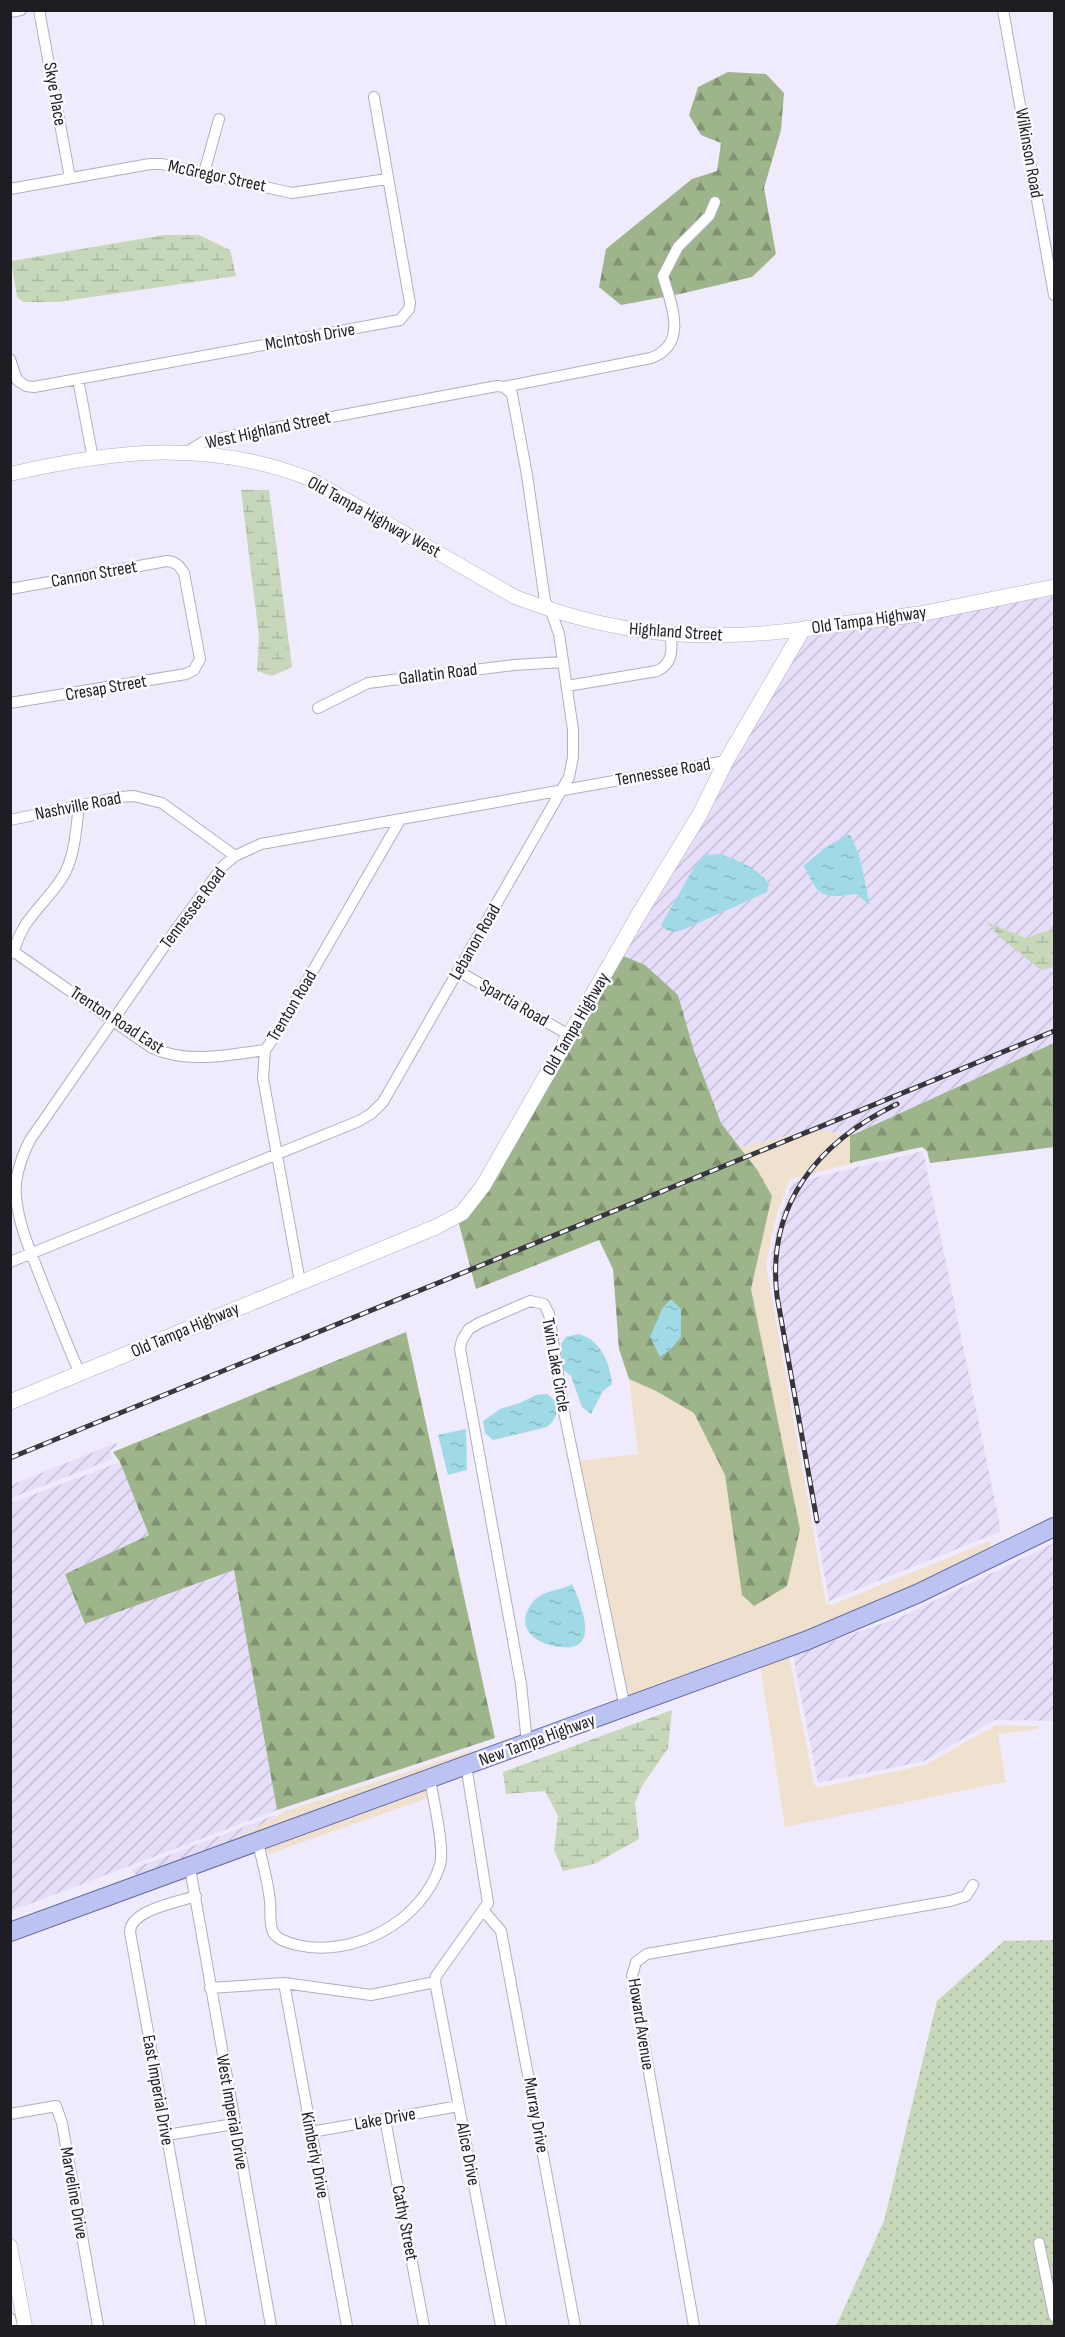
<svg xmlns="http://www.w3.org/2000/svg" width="1065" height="2337" viewBox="0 0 1065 2337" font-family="'Sofia Sans Condensed',sans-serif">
<defs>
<pattern id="industrial-furrows" width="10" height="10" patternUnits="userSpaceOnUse" patternTransform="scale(1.5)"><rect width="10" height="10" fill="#e6def9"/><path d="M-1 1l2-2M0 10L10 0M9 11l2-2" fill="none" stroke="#c5bed5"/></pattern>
<pattern id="grass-dots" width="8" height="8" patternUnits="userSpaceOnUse" patternTransform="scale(1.5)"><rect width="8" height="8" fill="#c7d7b9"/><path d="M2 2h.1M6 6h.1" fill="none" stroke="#aab89f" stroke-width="1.8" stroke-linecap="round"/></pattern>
<pattern id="forest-firs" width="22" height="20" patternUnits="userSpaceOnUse" patternTransform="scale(1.5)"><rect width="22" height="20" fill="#9eb48a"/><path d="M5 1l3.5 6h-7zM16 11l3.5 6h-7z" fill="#809271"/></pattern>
<pattern id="wetland-marsh" width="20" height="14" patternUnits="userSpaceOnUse" patternTransform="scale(1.5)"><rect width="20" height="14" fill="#c7d7b9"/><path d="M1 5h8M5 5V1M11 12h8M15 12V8" fill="none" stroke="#aab89f"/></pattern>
<pattern id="water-ripples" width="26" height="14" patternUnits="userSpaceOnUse" patternTransform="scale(1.5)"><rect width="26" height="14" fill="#9fdae6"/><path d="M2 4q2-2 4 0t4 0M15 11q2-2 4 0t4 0" fill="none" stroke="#88bbc5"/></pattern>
</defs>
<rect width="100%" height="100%" fill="#f0eafd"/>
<path fill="#f0e1ce" d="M816 1129 850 1136V1163H854L790 1179 775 1220 766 1264 826 1603 831 1605 990 1541 992 1551 917 1588 628 1702 579 1461 638 1454 629 1379 656 1391 694 1413 725 1475 742 1595 800 1529 751 1289 772 1196 758 1171 740 1147Z
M789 1656 814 1784 817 1788 925 1765 996 1725 1038 1726 1039 1729 998 1734 1006 1782 785 1827 760 1664Z
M473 1750 477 1756 194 1861 286 1811Z
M426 1786 428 1798 266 1855 264 1846Z"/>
<path fill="url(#industrial-furrows)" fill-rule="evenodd" d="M1054 593V928L1026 938 988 923 1041 970 1054 967V1043L850 1136 816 1129 740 1147 721 1123 694 1051 678 995 621 955 730 764 806 634ZM850 834 859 854 870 904 856 894 837 897 818 892 813 885 810 874 811 857ZM736 860 763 875 702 921 685 929 661 925 694 867Z
M923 1151 1001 1531 829 1601 770 1263 778 1222 792 1183Z
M116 1443 117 1446 109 1451 113 1459 11 1498V1485Z
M120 1462 149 1535 65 1574 85 1624 234 1570 277 1810 11 1911V1503Z
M1054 1543V1721L995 1720 924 1761 818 1783 793 1655 901 1617Z
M275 1815V1817L194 1861 137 1877 132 1869Z"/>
<path fill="url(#grass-dots)" d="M1054 1940V2326H836L884 2221 937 2001 1004 1941Z"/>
<path fill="url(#forest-firs)" d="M728 72 766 74 784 93 781 130 764 188 776 254 752 277 680 294 621 305 599 287 606 249 692 179 717 171 721 143 701 135 689 115 698 87Z
M621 955 645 965 678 995 694 1051 721 1123 758 1171 772 1196 751 1289 800 1529 787 1586 754 1606 742 1595 725 1475 694 1413 656 1391 629 1379 619 1349 613 1269 599 1240 476 1289 459 1224Z
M1054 1043V1147L930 1163 927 1151 922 1147 850 1163V1136Z
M406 1332 495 1738 277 1810 234 1570 85 1624 65 1574 149 1535 120 1462 113 1452Z"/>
<path fill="url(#wetland-marsh)" d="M164 235H199L230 250 236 276 57 302H23L17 297 11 261Z
M241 490H269L292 667 272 676 257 671 259 636Z
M986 922 1026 938 1054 928V967L1041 970 1001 938Z
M672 1710 668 1748 642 1786 635 1803 639 1839 594 1864 563 1871 554 1850 558 1816 545 1791 506 1794 503 1772Z"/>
<path fill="url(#water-ripples)" d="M850 834 859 854 870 905 856 894C843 896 823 900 815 887 810 879 809 873 803 866L826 847Z
M720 854C738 860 758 868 769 884L767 892 685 929C675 932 669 934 661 925L694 867 704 855Z
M671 1299 681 1309V1337L671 1349 660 1357 650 1337 662 1309Z
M578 1334C600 1339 610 1362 612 1384L603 1391 591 1414 582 1407 571 1376 562 1369 561 1344 566 1337Z
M547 1394C561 1403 559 1418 547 1427L493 1440 485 1433 483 1421 500 1409 520 1403 536 1395Z
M466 1429 467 1470 448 1475 438 1435Z
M572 1584C581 1604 601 1651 562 1647 537 1645 513 1629 532 1603 543 1589 558 1592 572 1584Z"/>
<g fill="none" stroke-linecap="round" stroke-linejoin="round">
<defs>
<path id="minor" d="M39 10 70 178
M1003 10 1054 295
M10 12 21 10
M204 173 219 119
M10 189 150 164H162L292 193 387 179
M10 359 17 380 26 386 34 387 400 320 409 309 410 303 374 97
M78 379 93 459
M504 387 651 358C689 344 671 304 663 276L678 247 709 216 715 202
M10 589 167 561C176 562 179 565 184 573L200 659 194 670 186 674 10 703
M567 686 657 671C673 663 672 651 671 635
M318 708 368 683 514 665 563 662
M10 820 120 797 134 796 162 803 235 856
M14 952 152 1048C189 1064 227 1055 265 1050
M10 954 14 952C22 918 44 906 62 878 75 858 76 829 79 805
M458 971 569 1035
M10 1262 359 1121 372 1113 383 1102 569 777 573 757V730L559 634 551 611 545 601 527 475 512 394 504 387 497 386 231 436 203 442 187 452
M300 1282 263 1078 265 1050 274 1038 400 820
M80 1373C67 1346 57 1317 45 1289 34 1259 19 1229 16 1197 14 1177 21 1158 30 1140L177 928 223 866 235 856 261 844 726 761
M527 1743 521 1684 460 1349 462 1340 469 1329 479 1323 530 1301 544 1304 549 1314 563 1407 625 1708
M258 1842C262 1862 268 1881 270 1901 271 1910 269 1924 273 1932 277 1940 289 1943 297 1945 353 1958 422 1922 440 1865 445 1848 433 1799 430 1779
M190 1868 271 2326
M196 1896C178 1902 130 1910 130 1932L201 2326
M483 1910 501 1931 575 2326
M435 1982 501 2326
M435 1982 436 1976 488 1903 466 1765
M284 1983 347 2326
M210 1988 284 1983 371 1995 435 1982
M10 2114 56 2106 62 2123 98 2326
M385 2119 424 2326
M311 2132 459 2106
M167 2135 234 2124
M1039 2243 1054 2316
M10 2318 12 2326
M694 2326 632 1976 636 1962 647 1954 950 1901 966 1896 973 1885"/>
<path id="tertiary" d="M10 474C114 450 208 439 310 479L515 597C615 635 698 643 803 629
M10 2246 25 2326"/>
<path id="secondary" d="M10 1402 436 1227 462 1213 483 1186 639 914 700 814 726 761 803 629 920 614 1054 587"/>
<path id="primary" d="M10 1932 808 1640 919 1593 1054 1527"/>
</defs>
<use href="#minor" stroke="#b3adc0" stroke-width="12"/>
<use href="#tertiary" stroke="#b3adc0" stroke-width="15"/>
<use href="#secondary" stroke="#b3adc0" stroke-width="16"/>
<use href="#primary" stroke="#686ea3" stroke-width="20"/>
<use href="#minor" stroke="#fff" stroke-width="10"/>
<use href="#tertiary" stroke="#fff" stroke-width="14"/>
<use href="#secondary" stroke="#fff" stroke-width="15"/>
<use href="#primary" stroke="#bcc2f1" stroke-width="18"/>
<defs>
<path id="rail" d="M10 1458 1054 1031
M817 1521 777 1296C766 1205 818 1142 897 1104"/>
</defs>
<use href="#rail" stroke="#37353d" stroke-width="5"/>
<use href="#rail" stroke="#fbfafe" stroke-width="3" stroke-dasharray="9" stroke-linecap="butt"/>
</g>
<g text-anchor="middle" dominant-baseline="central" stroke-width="5" stroke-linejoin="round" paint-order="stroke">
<g font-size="18" fill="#1f1d24" stroke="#fbfafe">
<text transform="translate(55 94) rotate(80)">Skye Place</text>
<text transform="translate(1029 153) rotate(80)">Wilkinson Road</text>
<text transform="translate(217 176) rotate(12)">McGregor Street</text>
<text transform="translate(310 337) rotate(-10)">McIntosh Drive</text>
<text transform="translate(268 430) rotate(-12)">West Highland Street</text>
<text transform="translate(374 517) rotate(29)">Old Tampa Highway West</text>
<text transform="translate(94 574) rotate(-10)">Cannon Street</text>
<text transform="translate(869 620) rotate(-8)">Old Tampa Highway</text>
<text transform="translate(676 632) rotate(4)">Highland Street</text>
<text transform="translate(438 674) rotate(-7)">Gallatin Road</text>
<text transform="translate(106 688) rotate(-10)">Cresap Street</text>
<text transform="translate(663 772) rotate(-10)">Tennessee Road</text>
<text transform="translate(78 806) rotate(-11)">Nashville Road</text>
<text transform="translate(193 908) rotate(-53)">Tennessee Road</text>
<text transform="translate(475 942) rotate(-60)">Lebanon Road</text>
<text transform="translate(514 1003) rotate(30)">Spartia Road</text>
<text transform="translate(292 1006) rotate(-59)">Trenton Road</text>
<text transform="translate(117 1020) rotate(33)">Trenton Road East</text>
<text transform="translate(576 1024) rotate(-60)">Old Tampa Highway</text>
<text transform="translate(185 1330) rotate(-23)">Old Tampa Highway</text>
<text transform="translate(556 1365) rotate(80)">Twin Lake Circle</text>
<text transform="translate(537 1740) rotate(-20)">New Tampa Highway</text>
<text transform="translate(641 2024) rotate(81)">Howard Avenue</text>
<text transform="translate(158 2090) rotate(80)">East Imperial Drive</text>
<text transform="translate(232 2112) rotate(80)">West Imperial Drive</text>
<text transform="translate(536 2115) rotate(80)">Murray Drive</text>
<text transform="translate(385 2119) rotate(-10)">Lake Drive</text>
<text transform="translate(468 2154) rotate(79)">Alice Drive</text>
<text transform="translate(315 2155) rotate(79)">Kimberly Drive</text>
<text transform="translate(74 2193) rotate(80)">Marveline Drive</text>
<text transform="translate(405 2223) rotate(79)">Cathy Street</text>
</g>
</g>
<rect width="1065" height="2337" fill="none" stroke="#1f1d24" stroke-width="24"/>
</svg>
